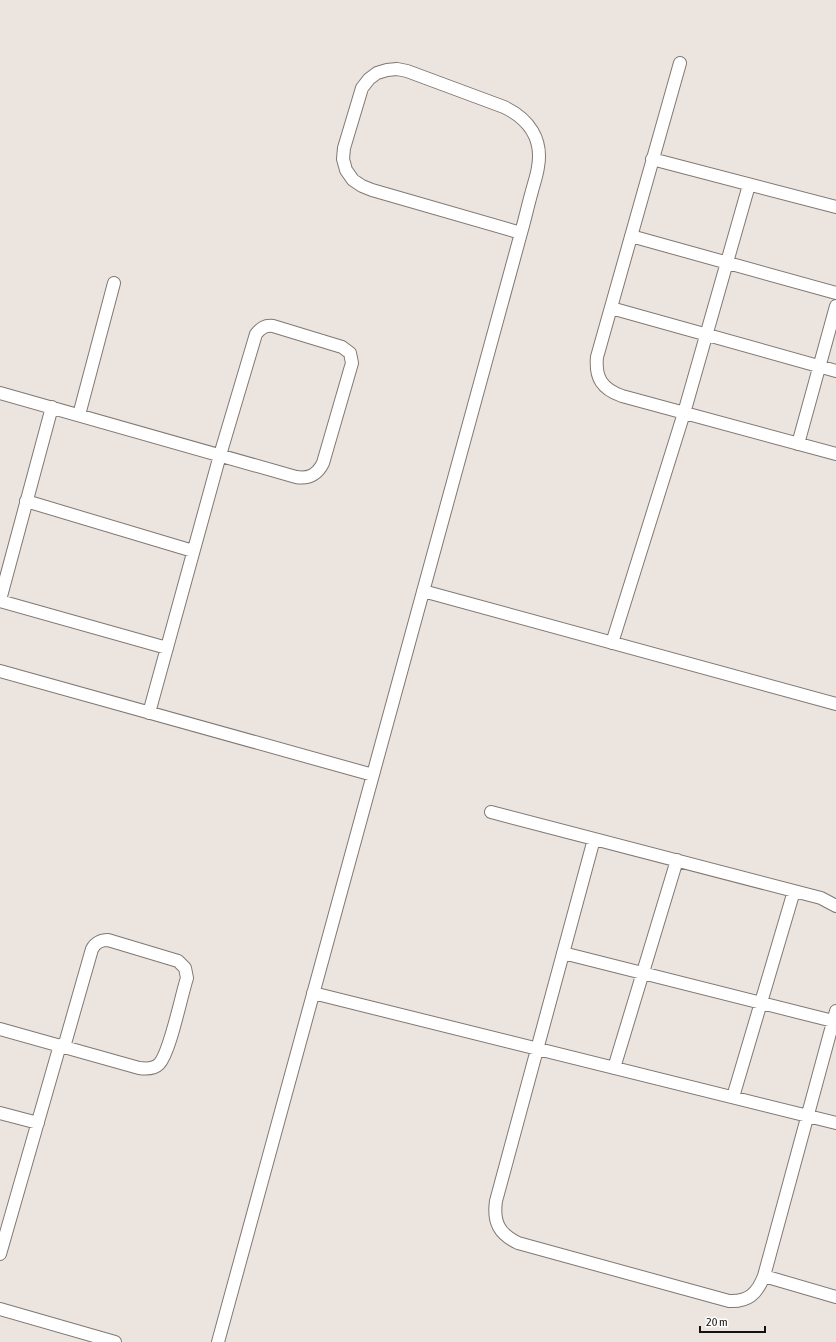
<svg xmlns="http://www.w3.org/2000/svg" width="836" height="1342" viewBox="0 0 836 1342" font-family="'Asap Condensed',sans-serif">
<rect width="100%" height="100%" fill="#ece4de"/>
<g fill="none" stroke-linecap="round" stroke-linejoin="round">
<defs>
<path id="lane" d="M680 63 597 357C595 378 602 389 622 396L836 454
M652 159 836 207
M631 236 836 293
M611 308 836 371
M0 393 296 477C309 479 317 475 323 463L352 363 350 353 342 347 273 326C265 325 261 328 256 334L220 455 149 713
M79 415 114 283
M798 444 836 306
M26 501 193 551
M423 591 836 704
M0 600 52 407
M0 601 167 648
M612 643 684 413 749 185
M0 671 373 775
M491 812 821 898 836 906
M594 839 496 1201C493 1222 499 1234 518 1243L729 1301C748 1302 757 1294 764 1276L836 1011
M563 953 833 1021
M313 993 836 1123
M0 1029 139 1068C146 1069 154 1069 159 1064 170 1053 181 996 187 978L185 968 178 961 108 940C101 940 96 942 92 949L64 1047
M614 1068 677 860
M733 1097 794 891
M0 1113 38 1123
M0 1254 60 1045
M764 1276 836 1297
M0 1309 115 1342
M218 1342 521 233C525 219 528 205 532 191 534 183 537 175 538 167 543 139 529 119 504 107L407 71 397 69 387 70 377 73 369 79 362 88 344 148 343 159 346 170 353 180 362 186 372 190 521 233"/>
</defs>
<use href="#lane" stroke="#807873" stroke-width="14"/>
<use href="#lane" stroke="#fff" stroke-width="12"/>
</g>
<path d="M700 1326v6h65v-6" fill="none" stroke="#14110f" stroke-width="2"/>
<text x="706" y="1326" font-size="12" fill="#14110f" stroke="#ffffff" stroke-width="3" paint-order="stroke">20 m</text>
</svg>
